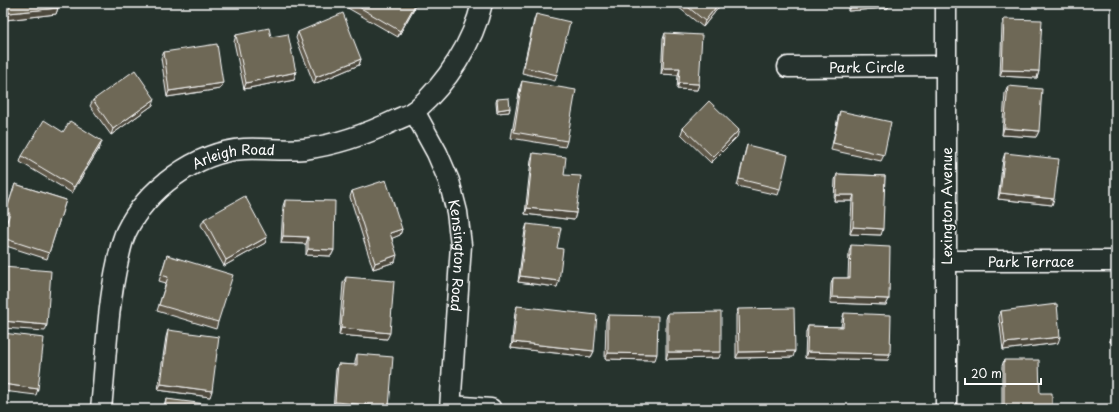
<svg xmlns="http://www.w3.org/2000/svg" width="1119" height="412" viewBox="0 0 1119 412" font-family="'Playpen Sans',sans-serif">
<rect width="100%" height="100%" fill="#26332d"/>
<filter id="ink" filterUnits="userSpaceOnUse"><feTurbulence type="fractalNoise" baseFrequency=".025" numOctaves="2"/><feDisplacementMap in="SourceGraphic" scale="8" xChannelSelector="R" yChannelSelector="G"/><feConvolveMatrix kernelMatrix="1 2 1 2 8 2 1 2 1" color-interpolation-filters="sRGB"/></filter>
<g filter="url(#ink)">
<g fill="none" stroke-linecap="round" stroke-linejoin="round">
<defs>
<g id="minor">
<path id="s1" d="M788 67 946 66"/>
<path id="s2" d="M414 111 437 153 449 181 457 212 461 245 450 409"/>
<path id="s3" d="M946 261H1116"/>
<path d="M451 406 491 409"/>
<path id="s4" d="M101 409C106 360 107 308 118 260 120 251 122 240 126 232 146 190 196 152 244 149 264 148 285 151 304 149 336 145 367 134 396 120 402 117 410 115 416 110 447 83 473 43 482 3"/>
<path d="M946 409V3"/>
</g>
</defs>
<use href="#minor" stroke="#fff" stroke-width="23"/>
<use href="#minor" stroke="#26332d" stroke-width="20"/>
</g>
<path fill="#5f594a" stroke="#fff" d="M5 3H57L58 8 56 14 6 20Z
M348 3H417L398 37 346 7Z
M673 3H722L703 27Z
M848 3H889L888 8 848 11Z
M536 14 557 75 555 81 522 73 534 20Z
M1004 19 1039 71 1037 78 1000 76 1002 25Z
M298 32 361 59 359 65 314 84 296 38Z
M665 33 699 84 697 90 677 89 678 75 661 74 663 39Z
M236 35 271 37 296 72 294 79 244 89 234 42Z
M164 52 223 83 220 89 167 97 161 58Z
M522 81 567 141 565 147 511 138 520 87Z
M1008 86 1039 131 1036 137 1002 135 1005 93Z
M497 99 510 108 509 112 497 113 496 102Z
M93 100 153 105 111 135 90 106Z
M840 111 884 155 881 161 831 150 838 117Z
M683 128 737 137 711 163 681 134Z
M747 145 780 189 778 195 737 186 745 152Z
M100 147 72 193 20 162 22 156Z
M533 153 564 175 576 213 574 220 525 214 531 160Z
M1005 153 1052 205 998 199 1003 159Z
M1116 168V204H1115V172Z
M837 174 885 176 881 235 850 234 852 201H834L835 180Z
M15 184 66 200 47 259 3 245V233L7 219 4 218Z
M352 191 402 229 400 235 392 238 395 262 373 269 350 197Z
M285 200 334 250 331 256 306 255V244L281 243 283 206Z
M204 219 267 237 265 243 224 266 201 225Z
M527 224 557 248V287L518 282 525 230Z
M851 245 889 299 886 305 830 303 831 284 833 278H848L849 252Z
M167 255 218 322 216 329 157 311 166 283 159 281Z
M346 277 387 339 339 335 343 283Z
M517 306 594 351 591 357 511 348 515 312Z
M1114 307H1116V343L1110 342 1112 313Z
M738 309 793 357 736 358V315Z
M1001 311 1058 343 1003 350 999 317Z
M668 313 719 358 666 359V319Z
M844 313 890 354 888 360 805 358 806 332 808 326 841 327 842 320Z
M608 315 655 360 605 359 606 321Z
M168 330 210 397 158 390 166 337Z
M357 354 389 407 388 409H333L336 370 338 364 355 365V361Z
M1004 360 1040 393 1052 409H1002V366Z
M166 399 221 409H164V405Z"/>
<path fill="#4d493c" stroke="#fff" d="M416 3H417L398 37 400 31Z
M719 3H722L703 27 705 21Z
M873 3H889L888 8 848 11 851 5Z
M999 3H1037L1035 6 998 5Z
M58 8 56 14 6 20 9 13Z
M361 59 359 65 314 84 316 77Z
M663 68H680L678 75 661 74Z
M1002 70 1039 71 1037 78 1000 76Z
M296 72 294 79 244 89 246 83Z
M223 83 220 89 167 97 169 91Z
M679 83 699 84 697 90 677 89Z
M155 99 153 105 111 135 113 129Z
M510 108 509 112 497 113 498 110Z
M1004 128 1039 131 1036 137 1002 135Z
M739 130 737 137 711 163 713 157Z
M102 141 100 147 72 193 74 187Z
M1000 193 1054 199 1052 205 998 199Z
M836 195H854L852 201H834Z
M527 208 576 213 574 220 525 214Z
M853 227 883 229 881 235 850 234Z
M402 229 400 235 388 240 390 233Z
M283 236 308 237 306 244 281 243Z
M267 237 265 243 224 266 226 260Z
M308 249 334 250 331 256 306 255Z
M397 255 395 262 373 269 375 263Z
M520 276 559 281 557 287 518 282Z
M832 297 889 299 886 305 830 303Z
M3 321 47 325 45 331 3 328Z
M341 328 390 333 387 339 339 335Z
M1112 336H1116V343L1110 342Z
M1060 337 1058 343 1003 350 1005 343Z
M513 342 594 351 591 357 511 348Z
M795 351 793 357 736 358 739 352Z
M668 352H721L719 358 666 359Z
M807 352 890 354 888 360 805 358Z
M608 353 657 354 655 360 605 359Z
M3 384 38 389 36 395 3 391Z
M161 384 212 391 210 397 158 390Z
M335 402 389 407 388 409H333Z"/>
<path fill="#6e6856" stroke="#fff" d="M8 3H57L58 8 9 13Z
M352 3H416L400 31Z
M683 3H719L705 21Z
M850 3H873L851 5Z
M343 13 361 59 316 77 298 32Z
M536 14 570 22 557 75 524 67Z
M1004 19 1042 20 1039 71 1002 70Z
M269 28 271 37 288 34 296 72 246 83 236 35Z
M665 33 702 35 699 84 679 83 680 68H663Z
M217 44 223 83 169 91 164 52Z
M135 70 155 99 113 129 93 100Z
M522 81 576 90 567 141 514 132Z
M1008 86 1042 89 1039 131 1004 128Z
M509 98 510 108 498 110 497 99Z
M709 101 739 130 713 157 683 128Z
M840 111 891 122 884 155 833 143Z
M44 120 63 132 70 121 102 141 74 187 22 156Z
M747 145 788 155 780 189 739 179Z
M533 153 566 157 564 175 581 176 576 213 527 208Z
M1005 153 1059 159 1054 199 1000 193Z
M837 174 885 176 883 229 853 227 854 195H836Z
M386 180 402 229 390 233 397 255 375 263 352 191Z
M15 184 66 200 49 253 3 238V233L10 213 6 212Z
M245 196 267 237 226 260 204 219Z
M285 200 335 201 334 250 308 249V237L283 236Z
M527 224 561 228 557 248 563 249 559 281 520 276Z
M851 245 890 247 889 299 832 297 833 278H850Z
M167 255 233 275 218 322 159 305 168 277 161 275Z
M3 267 51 271 47 325 3 321Z
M346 277 394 281 390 333 341 328Z
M1057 304 1060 337 1005 343 1001 311Z
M517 306 597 315 594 351 513 342Z
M1114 307H1116V336H1112Z
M794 308 795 351 739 352 738 309Z
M721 312V352H668V313Z
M844 313 891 315 890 354 807 352 808 326 843 327Z
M608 315 658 316 657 354 608 353Z
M168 330 219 337 212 391 161 384Z
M3 333 44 338 38 389 3 384 5 369H3Z
M357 354 393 357 389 407 335 402 338 364 357 365Z
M1004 360H1039L1040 393H1052V409H1004Z
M166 399 222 406 221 409H165Z"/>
</g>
<g text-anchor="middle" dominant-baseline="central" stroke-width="3.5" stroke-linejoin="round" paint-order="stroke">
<g font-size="14" fill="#fff" stroke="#26332d">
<text stroke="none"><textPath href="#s1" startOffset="79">Park Circle</textPath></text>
<text stroke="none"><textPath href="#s4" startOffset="318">Arleigh Road</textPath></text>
<text transform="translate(946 206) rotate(-90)">Lexington Avenue</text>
<text stroke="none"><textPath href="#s2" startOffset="154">Kensington Road</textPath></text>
<text stroke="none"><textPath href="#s3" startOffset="85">Park Terrace</textPath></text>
</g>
</g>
<rect width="1119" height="412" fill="none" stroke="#26332d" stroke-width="16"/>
<rect x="8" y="8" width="1103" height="396" fill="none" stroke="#fff" stroke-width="1.5" filter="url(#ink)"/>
<path d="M965 378v6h76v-6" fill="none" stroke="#ffffff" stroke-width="2"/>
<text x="971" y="378" font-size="12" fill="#ffffff" stroke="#26332d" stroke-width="3" paint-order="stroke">20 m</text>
</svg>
